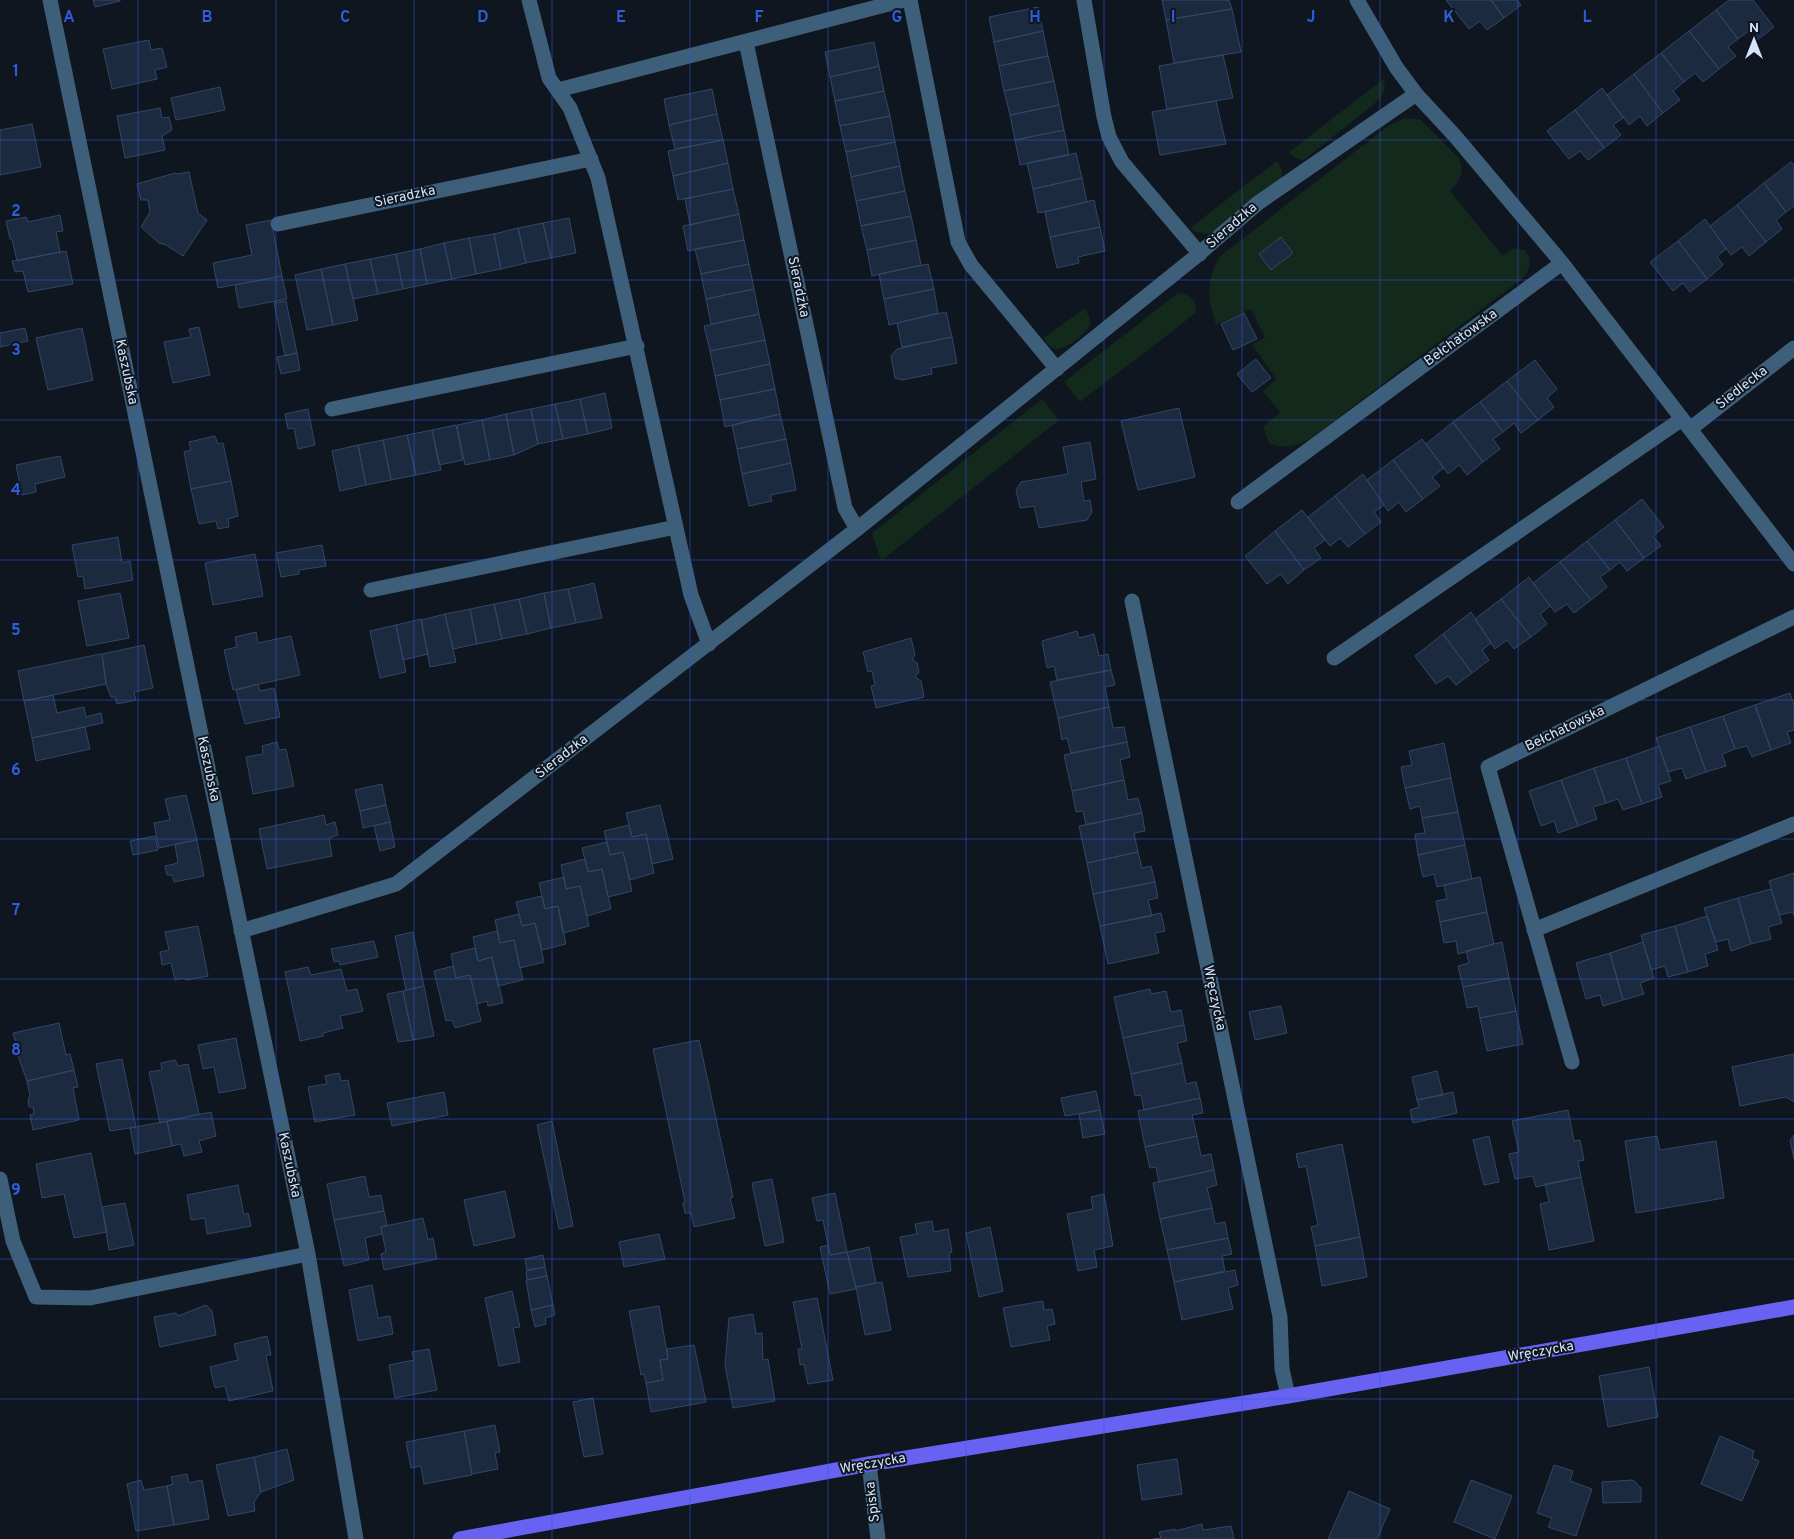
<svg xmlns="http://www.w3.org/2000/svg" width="1794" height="1539" viewBox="0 0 1794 1539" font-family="Overpass,sans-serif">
<rect width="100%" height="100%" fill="#0f161f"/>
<path fill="#12291b" d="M1385 78 1384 92 1375 103 1304 160C1298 160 1292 156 1289 152Z
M1405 118 1421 120 1459 158C1465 172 1460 181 1450 191L1502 255 1515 248 1525 250C1534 262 1529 273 1519 281L1313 437C1298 446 1286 450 1269 443L1263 427 1280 413 1263 391 1276 379 1252 344 1265 338 1251 309 1216 325C1208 296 1205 286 1219 257L1388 126Z
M1277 161 1282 169V178L1211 234 1195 232 1191 227Z
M1182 293C1193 296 1196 302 1196 313L1080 402 1064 382 1170 299 1177 294Z
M1084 309C1087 313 1091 317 1090 323 1090 332 1064 352 1054 349 1049 347 1046 342 1043 338Z
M1042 399 1059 420 881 561 872 533Z"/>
<path fill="#1c2a3f" stroke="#304769" d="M93 0H120V1L95 7Z
M1162 0H1229L1232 9 1166 20Z
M1446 0H1491L1504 18 1487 30 1480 21 1469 29Z
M1491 0H1517L1521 5 1504 18Z
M1729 0H1753L1774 27 1757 40 1750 30 1738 39 1716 10Z
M1038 7 1043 31 994 42 989 17Z
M1232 9 1241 52 1174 63 1166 20Z
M1716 10 1738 39 1728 47 1736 56 1719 69 1689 31Z
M1043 31 1048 56 999 66 994 42Z
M1689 31 1719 69 1703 82 1695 73 1684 82 1661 53Z
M149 40 151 50 162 48 167 67 155 70 157 79 112 89 103 49Z
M874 42 879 66 830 77 825 52Z
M1661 53 1684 82 1673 91 1680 100 1663 113 1634 74Z
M1223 55 1233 98 1167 109 1159 66Z
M1048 56 1054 81 1004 91 999 66Z
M879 66 884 91 835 101 830 77Z
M1634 74 1663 113 1647 126 1640 116 1629 125 1607 95Z
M1054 81 1059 105 1010 115 1004 91Z
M220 87 225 110 176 120 171 98Z
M1602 88 1623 118 1613 125 1621 135 1604 148 1575 110Z
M712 89 717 114 669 125 664 99Z
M884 91 890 116 840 126 835 101Z
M1216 101 1226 144 1160 155 1152 112Z
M1059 105 1064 130 1015 140 1010 115Z
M160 108 162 118 169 117 172 130 162 136 165 150 125 158 117 116Z
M1575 110 1604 148 1588 160 1580 151 1569 159 1547 131Z
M717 114 723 140 675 149 669 125Z
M890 116 895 142 846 152 840 126Z
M32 124 41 167 0 175V130Z
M1064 130 1069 155 1020 165 1015 140Z
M723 140 728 163 673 176 668 151Z
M895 142 900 166 851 177 846 152Z
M1076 153 1082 178 1033 189 1027 163Z
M1791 162 1794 165V206L1786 212 1764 183Z
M728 163 733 189 678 200 673 176Z
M900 166 905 191 856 201 851 177Z
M189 172 198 213 207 220 183 256 166 245 159 243 141 227 150 212 148 200H141L137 184 175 173 177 174Z
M1082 178 1087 202 1038 213 1033 189Z
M1764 183 1786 212 1776 220 1782 229 1766 242 1737 205Z
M733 189 739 214 690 225 685 199Z
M905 191 911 216 861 226 856 201Z
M1094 200 1100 227 1050 237 1045 212Z
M1737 205 1766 242 1749 256 1742 247 1731 255 1710 226Z
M739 214 744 240 688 251 683 226Z
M60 215 63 231 56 232 60 252 17 261 12 239H10L6 221 26 217 28 222Z
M911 216 916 240 867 250 861 226Z
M569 218 576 253 551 258 543 223Z
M1705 219 1726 249 1717 256 1723 265 1707 279 1678 241Z
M271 220 282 276 218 288 213 263 252 255 246 225Z
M543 223 551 258 526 263 518 228Z
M1100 227 1105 251 1078 257 1079 263 1057 268 1050 237Z
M518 228 526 263 501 269 494 234Z
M494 234 501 269 476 274 469 238Z
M1281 237 1293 253 1271 270 1259 254Z
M469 238 476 274 452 279 444 243Z
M744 240 749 264 701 274 695 249Z
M916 240 921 265 872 276 867 250Z
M1678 241 1707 279 1690 292 1683 283 1673 291 1650 262Z
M444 243 452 279 427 284 420 249Z
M420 249 427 284 403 289 396 254Z
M66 251 73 284 28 292 23 271 15 272 12 261Z
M396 254 403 289 378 294 370 259Z
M370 259 378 294 353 299 345 264Z
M345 264 358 320 333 325 321 269Z
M749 264 754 289 706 299 701 274Z
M928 264 934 289 884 299 879 274Z
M321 269 333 325 307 330 295 275Z
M282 276 287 299 239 308 235 285Z
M754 289 759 314 711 324 706 299Z
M934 289 938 313 889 325 884 299Z
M286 301 297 353 285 356 274 303Z
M946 312 952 337 902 347 897 323Z
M1244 313 1257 339 1233 350 1221 324Z
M759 314 765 340 710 351 704 326Z
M199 327 210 375 173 383 164 342 191 337 189 329Z
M25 328 28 341 0 347V333Z
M82 328 93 380 48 390 36 338Z
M952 337 957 363 931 368 932 374 902 380 895 378 891 356 897 349Z
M765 340 770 364 715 376 710 351Z
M297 353 300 370 281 374 277 357Z
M1256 359 1271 378 1252 392 1237 374Z
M1535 360 1557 389 1547 398 1554 407 1538 420 1507 381Z
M770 364 775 389 720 400 715 376Z
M1507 381 1538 420 1521 433 1514 423 1503 432 1480 402Z
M775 389 780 414 725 427 720 400Z
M605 393 612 428 588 434 580 399Z
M580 399 588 434 563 439 555 404Z
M1480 402 1503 432 1493 439 1500 449 1483 462 1453 422Z
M555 404 563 439 538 444 531 409Z
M1179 408 1195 477 1138 490 1121 421Z
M308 409 315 445 298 449 294 428 288 429 285 414Z
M531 409 538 444 514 455 506 414Z
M506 414 514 455 490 460 482 420Z
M780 414 786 439 737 449 732 425Z
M482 420 490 460 465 465 457 425Z
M1453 422 1483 462 1467 475 1459 465 1448 474 1426 444Z
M456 425 463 460 439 465 432 430Z
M432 430 441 470 416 475 407 435Z
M407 435 416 475 391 480 383 440Z
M215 436 218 444 223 443 231 481 191 489 184 452 191 450 189 442Z
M786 439 791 463 742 474 737 449Z
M1422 439 1444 468 1432 477 1440 486 1423 499 1393 460Z
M383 440 391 480 366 485 358 445Z
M1090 442 1096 479 1081 482 1084 501 1090 500 1092 512 1087 520 1039 528 1034 506 1020 508 1016 490 1021 482 1068 474 1063 447Z
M358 445 366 485 340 491 332 451Z
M60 456 65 477 35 484 36 492 22 495 16 465Z
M1393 460 1423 499 1406 512 1399 502 1388 511 1367 480Z
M791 463 796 490 770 495 772 501 749 506 742 474Z
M1363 474 1384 505 1374 512 1381 522 1365 534 1335 496Z
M231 481 238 516 228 519 229 527 218 529 216 521 199 524 191 489Z
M1335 496 1365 534 1348 547 1340 538 1330 546 1308 517Z
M1642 499 1664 527 1653 536 1661 546 1644 558 1615 520Z
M1302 510 1325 540 1314 548 1321 558 1304 570 1275 531Z
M1615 520 1644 558 1627 571 1620 562 1610 570 1587 541Z
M1275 531 1304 570 1288 584 1281 574 1267 584 1245 556Z
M118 537 122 563 130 561 133 580 85 589 83 576 78 577 72 545Z
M1587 541 1610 570 1600 577 1607 587 1591 600 1560 562Z
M322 545 326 566 299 570V574L281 577 276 553Z
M255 554 263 596 213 605 205 563Z
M1560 562 1591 600 1574 613 1567 604 1555 612 1533 583Z
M1529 577 1550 606 1540 614 1547 624 1531 637 1501 599Z
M594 583 602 618 576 623 568 589Z
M568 589 576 623 551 628 544 593Z
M120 593 129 638 87 646 78 601Z
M544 593 551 628 527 634 519 599Z
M519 599 527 634 502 639 494 604Z
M1501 599 1531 637 1514 649 1507 640 1495 649 1475 619Z
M494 604 502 639 477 644 470 609Z
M470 609 477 644 453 649 445 614Z
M1471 612 1491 643 1482 650 1489 660 1472 673 1443 634Z
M445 614 456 662 430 667 421 620Z
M421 619 428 654 403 660 396 625Z
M396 625 406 672 380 678 370 631Z
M1077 631 1079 638 1094 634 1099 656 1108 654 1111 670 1057 680 1054 666 1047 668 1042 641Z
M256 632 258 643 291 636 300 675 233 690 224 650 237 647 235 637Z
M1443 634 1472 673 1456 685 1448 676 1436 684 1415 656Z
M911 638 915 655 912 659 917 663 919 672 915 677 921 681 924 697 876 708 871 686 875 685 872 671 868 672 863 652Z
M144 645 153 688 134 692 136 700 117 704 115 697H111L106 684 102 654Z
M100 654H102L106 684 24 701 18 671Z
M1111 670 1115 685 1105 687 1109 707 1058 718 1050 682Z
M258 684 260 691 274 688 280 717 245 724 236 690Z
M1790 693 1794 705V730L1787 732 1791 743 1771 750 1755 705Z
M53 695 57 713 84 707 86 717 101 713 103 723 32 738 24 701Z
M1755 705 1771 750 1752 757 1747 746 1735 749 1723 716Z
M1109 707 1113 728 1124 727 1127 742 1071 753 1067 738 1062 740 1058 718Z
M1723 716 1735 749 1722 754 1726 766 1706 772 1690 727Z
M85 727 90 749 36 761 32 738Z
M1690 727 1706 772 1686 779 1682 768 1668 772 1656 738Z
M277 742 279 750 286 749 294 786 253 794 246 757 263 754 262 746Z
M1127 742 1130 757 1120 760 1124 780 1072 791 1064 755Z
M1444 743 1451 778 1405 788 1401 767 1412 765 1409 751Z
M1659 746 1671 781 1658 785 1662 797 1642 804 1626 758Z
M1626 758 1642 804 1623 810 1618 799 1606 803 1594 768Z
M1594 768 1606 803 1593 807 1597 819 1578 826 1561 780Z
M1451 778 1458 812 1422 818 1420 806 1410 809 1405 788Z
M1124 780 1128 800 1138 798 1142 813 1086 825 1083 811 1076 812 1072 791Z
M1561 780 1578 826 1558 833 1554 821 1541 826 1529 791Z
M382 784 386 805 360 811 355 790Z
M186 795 197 840 159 848 154 823 170 820 165 799Z
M386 805 390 822 363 828 360 811Z
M660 805 673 859 652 864 646 834 632 837 626 813Z
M1458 812 1465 845 1418 855 1415 834 1425 833 1422 818Z
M1142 813 1145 831 1134 833 1138 852 1087 863 1079 826Z
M324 815 326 825 335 822 338 835 329 838 332 856 267 869 259 829Z
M390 822 395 847 380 851 374 826Z
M629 825 632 837 646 834 654 873 630 880 623 852 610 855 604 831Z
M155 836 158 850 133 855 130 841Z
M197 840 204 876 174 882 172 875H167L165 866 178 863 175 844Z
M607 842 610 855 623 852 632 891 608 897 602 869 588 872 582 848Z
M1465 845 1472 879 1437 887 1434 874 1423 877 1418 855Z
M1138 852 1142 868 1151 866 1155 882 1093 894 1087 863Z
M585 859 588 872 602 869 611 909 587 916 580 886 566 889 561 865Z
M1794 873V916L1793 912 1779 915 1769 881Z
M564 877 566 889 580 886 589 926 563 933 558 906 545 909 539 883Z
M1480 877 1487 912 1440 922 1436 901 1447 899 1444 885Z
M1155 882 1158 898 1148 900 1152 916 1100 926 1093 894Z
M1771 889 1782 923 1768 927 1771 939 1751 944 1738 898Z
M542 896 545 909 558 906 566 944 542 950 535 923 522 926 516 902Z
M1738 898 1751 944 1731 951 1728 939 1716 942 1704 908Z
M1487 912 1494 944 1458 954 1456 941 1444 943 1440 922Z
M1161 913 1165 931 1155 933 1159 953 1108 964 1100 926Z
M519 914 522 926 535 923 544 962 520 968 514 940 500 943 495 920Z
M1707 916 1718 950 1705 954 1708 966 1688 972 1675 926Z
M198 926 208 976 186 980 184 978 175 980 171 963 162 965 160 952 169 950 165 932Z
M1675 926 1688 972 1668 977 1665 966 1651 970 1641 935Z
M497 931 500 943 514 940 523 980 498 986 492 957 478 961 473 937Z
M413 932 424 986 406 990 395 936Z
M374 941 378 957 340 965 339 961 334 962 331 949Z
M1502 942 1509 978 1463 987 1458 966 1469 963 1466 951Z
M1643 942 1654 978 1640 983 1644 994 1623 1000 1610 953Z
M475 948 478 961 492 957 503 1003 488 1006 487 1001 477 1004 470 975 456 978 451 954Z
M1610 953 1623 1000 1603 1006 1600 995 1586 999 1576 963Z
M453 966 456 978 470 975 481 1021 455 1028 452 1020 446 1021 434 971Z
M308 967 311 975 341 969 347 991 357 989 363 1011 340 1016 343 1028 323 1033V1036L300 1041 285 972Z
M1509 978 1516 1011 1480 1018 1478 1006 1467 1008 1463 987Z
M424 986 434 1036 413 1040 403 991Z
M1150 989 1151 994 1166 991 1171 1012 1181 1010 1184 1025 1123 1038 1114 997Z
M403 991 413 1040 398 1042 387 994Z
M1281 1006 1287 1033 1255 1040 1249 1012Z
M1516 1011 1523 1044 1487 1051 1480 1018Z
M59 1023 66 1055 70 1054 74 1070 27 1081 18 1056 22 1053 20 1047H17L13 1033Z
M1184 1025 1187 1041 1177 1043 1182 1063 1131 1074 1123 1038Z
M236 1038 246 1088 219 1093 214 1067 203 1069 198 1045Z
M699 1040 733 1197 730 1198 735 1218 694 1227 691 1213H685L683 1203 685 1202 653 1049Z
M1794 1054V1102L1786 1097 1740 1106 1732 1067Z
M122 1059 136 1127 110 1131 96 1064Z
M175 1060 178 1066 188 1064 199 1114 160 1123 149 1072 162 1070 161 1063Z
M1182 1063 1186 1084 1196 1082 1200 1098 1144 1110 1141 1095 1135 1096 1131 1074Z
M74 1070 78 1087 73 1088 79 1120 33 1130 30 1115 34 1114 33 1107H29L28 1100 30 1096 27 1081Z
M1437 1071 1443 1095 1417 1100 1412 1077Z
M339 1073 341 1081 348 1080 355 1115 315 1122 308 1087 327 1084 325 1076Z
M1096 1091 1100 1110 1065 1116 1061 1098Z
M444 1092 448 1115 392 1126 387 1103Z
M1453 1092 1457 1113 1413 1123 1410 1110 1419 1107 1417 1100Z
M1200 1098 1203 1113 1192 1115 1197 1136 1145 1147 1138 1111Z
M1100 1110 1105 1134 1083 1138 1079 1114Z
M1568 1110 1574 1141 1580 1140 1584 1160 1578 1161 1581 1177 1536 1187 1533 1176 1515 1179 1509 1154 1519 1152 1512 1121Z
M211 1112 216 1136 199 1141 202 1152 184 1156 181 1144 172 1146 167 1121Z
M167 1121 172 1146 135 1154 130 1128Z
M552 1121 573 1226 559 1229 537 1125Z
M1794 1135V1159L1790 1140Z
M1197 1136 1201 1156 1211 1154 1214 1170 1159 1182 1156 1167 1150 1168 1145 1147Z
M1489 1136 1499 1182 1484 1185 1473 1140Z
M1657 1136 1660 1150 1716 1141 1724 1198 1636 1213 1625 1141Z
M1342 1144 1360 1237 1315 1246 1311 1227 1318 1225 1306 1166 1299 1168 1296 1154Z
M91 1153 107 1232 74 1238 64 1194 42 1198 36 1164Z
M1214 1170 1217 1185 1207 1188 1212 1208 1160 1219 1153 1183Z
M365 1176 369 1197 381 1195 384 1211 334 1220 327 1184Z
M1581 1177 1594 1241 1549 1250 1540 1204 1549 1202 1545 1184Z
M772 1179 784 1242 765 1246 752 1183Z
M238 1185 244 1215 248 1213 251 1226 207 1234 205 1218 191 1220 187 1195Z
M505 1191 515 1237 474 1246 464 1200Z
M835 1193 847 1252 830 1255 823 1220 817 1221 812 1198Z
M1104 1194 1113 1246 1094 1250 1097 1267 1078 1271 1067 1214 1093 1209 1091 1197Z
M125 1203 134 1245 109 1250 102 1207Z
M1212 1208 1215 1224 1225 1222 1228 1238 1167 1250 1160 1219Z
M384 1211 387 1225 381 1227 382 1234 365 1238 369 1260 344 1266 334 1220Z
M423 1218 428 1240 433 1238 437 1259 384 1270 381 1254 386 1252 381 1227Z
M932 1221 934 1232 948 1229 952 1252 949 1253 951 1271 908 1277 900 1237 917 1234 915 1224Z
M990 1227 1003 1291 979 1297 966 1233Z
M659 1234 665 1259 624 1267 619 1242Z
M1360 1237 1367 1277 1322 1286 1315 1246Z
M1228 1238 1232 1254 1222 1256 1225 1271 1174 1282 1167 1250Z
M828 1245 830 1255 847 1252 856 1289 830 1294 820 1247Z
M869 1247 876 1283 856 1287 847 1252Z
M543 1255 545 1267 527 1270 525 1259Z
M545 1267 547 1276 527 1280 526 1271Z
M1235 1270 1238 1285 1228 1288 1233 1309 1182 1320 1174 1282Z
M547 1276 553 1305 531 1310 526 1280Z
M882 1282 891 1330 865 1335 856 1287Z
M372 1285 378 1318 390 1316 393 1334 358 1341 349 1290Z
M512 1291 520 1327 513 1328 520 1362 499 1366 485 1298Z
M817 1298 833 1380 808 1384 804 1364 800 1365 798 1349H802L793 1302Z
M1043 1301 1044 1310 1052 1309 1055 1324 1047 1326 1050 1340 1011 1347 1003 1308Z
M206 1305 212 1311 216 1335 160 1347 154 1317 176 1313 178 1316Z
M553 1305 555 1315 545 1318 546 1324 535 1327 531 1310Z
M659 1306 668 1359 660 1360 663 1380 646 1383 644 1374 641 1375 629 1311Z
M753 1314 756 1334 762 1333 763 1360 768 1359 775 1401 733 1408 725 1365 729 1318Z
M267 1336 271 1355H266L273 1391 229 1401 225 1386 215 1388 210 1367 238 1360 234 1344Z
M694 1345 706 1402 651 1412 646 1383 663 1380 660 1360 668 1359 667 1349Z
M429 1349 437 1390 395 1398 389 1365 414 1360 412 1352Z
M1649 1367 1658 1417 1608 1427 1599 1376Z
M593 1398 603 1454 584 1457 573 1402Z
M495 1425 500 1452 495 1453 498 1469 472 1474 464 1431Z
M464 1431 472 1475 424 1484 421 1466 411 1468 406 1442Z
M1720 1436 1754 1451 1752 1458 1759 1461 1742 1501 1701 1484Z
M287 1449 294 1480 261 1492 254 1457Z
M254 1457 261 1492 254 1502 255 1511 228 1516 216 1465Z
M1177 1459 1182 1494 1142 1500 1137 1465Z
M1554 1465 1573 1471 1570 1481 1592 1489 1576 1536 1548 1527 1552 1518 1537 1513Z
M187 1474 189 1483 202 1480 209 1519 174 1525 167 1486 173 1484 171 1477Z
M141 1480 144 1490 167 1486 174 1525 136 1531 127 1484Z
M1471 1480 1512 1496 1495 1539 1454 1522Z
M1633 1480 1641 1488V1502L1603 1503 1602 1482Z
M1349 1491 1390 1509 1377 1539H1328Z
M1202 1524 1203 1530 1231 1526 1234 1539H1153L1161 1538 1159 1532 1175 1529V1531Z"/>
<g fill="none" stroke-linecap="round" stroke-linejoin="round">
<path stroke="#3e5f7a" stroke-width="15" d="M50 0 308 1254 356 1539
M529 0 549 78 570 108 598 178 691 595 709 644
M910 0 958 242 971 265 1057 369
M1084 0 1104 117 1109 137 1122 162 1200 254
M1357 0 1396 67 1416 94 1455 136 1562 263 1794 564
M746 42 845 508 857 529
M558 90 904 0
M278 224 591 159
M332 409 637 346
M1690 429 1794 348
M1238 502 1562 263
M371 590 676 527
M1132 601 1280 1317 1282 1369 1288 1396
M1334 658 1682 419
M1534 930 1794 824
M241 931 396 884 857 529 1194 258 1258 203 1416 94
M1572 1062 1488 767 1794 617
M0 1179 13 1241 36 1297 90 1298 308 1254
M869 1464 878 1539"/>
<path stroke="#6762f1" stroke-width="15" d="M460 1539 869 1464 1288 1396 1794 1307"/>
</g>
<path fill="none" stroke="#2f5ddc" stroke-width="1" stroke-opacity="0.55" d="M138 0V1539M276 0V1539M414 0V1539M552 0V1539M690 0V1539M828 0V1539M966 0V1539M1104 0V1539M1242 0V1539M1380 0V1539M1518 0V1539M1656 0V1539M0 140H1794M0 280H1794M0 420H1794M0 560H1794M0 700H1794M0 839H1794M0 979H1794M0 1119H1794M0 1259H1794M0 1399H1794"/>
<g text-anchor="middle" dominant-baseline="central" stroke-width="4" stroke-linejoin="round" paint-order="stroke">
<g font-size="14" fill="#d1e5fb" stroke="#0f161f">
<text transform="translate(405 197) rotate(-12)">Sieradzka</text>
<text transform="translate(1232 226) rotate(-41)">Sieradzka</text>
<text transform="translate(798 287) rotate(78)">Sieradzka</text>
<text transform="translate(1461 338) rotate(-36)">Bełchatowska</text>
<text transform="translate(126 372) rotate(78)">Kaszubska</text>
<text transform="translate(1742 388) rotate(-38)">Siedlecka</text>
<text transform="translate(1565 729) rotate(-26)">Bełchatowska</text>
<text transform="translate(562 757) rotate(-38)">Sieradzka</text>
<text transform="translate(208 769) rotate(78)">Kaszubska</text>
<text transform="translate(1214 998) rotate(78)">Wręczycka</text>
<text transform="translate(289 1165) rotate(78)">Kaszubska</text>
<text transform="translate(1541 1352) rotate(-10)">Wręczycka</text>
<text transform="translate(873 1464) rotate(-10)">Wręczycka</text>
<text transform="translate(873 1502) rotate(-97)">Spiska</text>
</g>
</g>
<g font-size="16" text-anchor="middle" font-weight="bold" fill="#2f5ddc" stroke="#0f161f" stroke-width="4" stroke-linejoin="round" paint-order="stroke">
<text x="69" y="22">A</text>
<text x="207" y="22">B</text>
<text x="345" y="22">C</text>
<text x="483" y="22">D</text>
<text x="621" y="22">E</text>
<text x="759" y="22">F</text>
<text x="897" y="22">G</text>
<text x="1035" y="22">H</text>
<text x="1173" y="22">I</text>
<text x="1311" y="22">J</text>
<text x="1449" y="22">K</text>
<text x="1587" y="22">L</text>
<text x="16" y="76">1</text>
<text x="16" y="216">2</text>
<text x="16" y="355">3</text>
<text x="16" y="495">4</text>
<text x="16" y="635">5</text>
<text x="16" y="775">6</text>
<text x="16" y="915">7</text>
<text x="16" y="1055">8</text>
<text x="16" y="1195">9</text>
</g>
<g transform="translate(1754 40)" stroke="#0f161f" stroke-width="4" paint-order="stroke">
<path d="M0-4L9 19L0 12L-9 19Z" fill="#d1e5fb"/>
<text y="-8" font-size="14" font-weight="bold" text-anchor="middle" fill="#d1e5fb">N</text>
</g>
</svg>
